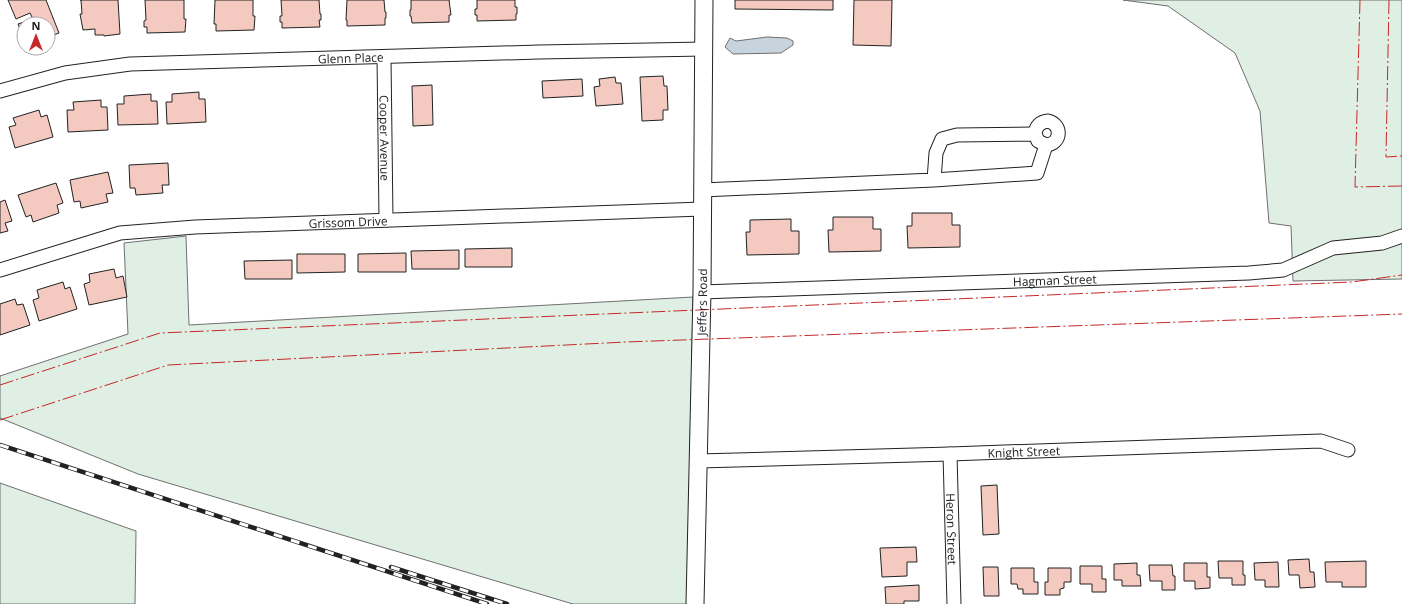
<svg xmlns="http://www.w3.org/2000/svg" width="1402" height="604" viewBox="0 0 1402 604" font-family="'Open Sans',sans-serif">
<rect width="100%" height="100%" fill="#fff"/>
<path fill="#e0efe3" stroke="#6f6f6f" d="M1123 0H1402V279L1293 281 1291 226 1269 223 1260 111 1235 53 1168 6Z
M186 236 189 325 693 297 687 604H573L138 474 0 418V376L128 334 124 243Z
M0 483 136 531 135 604H0Z"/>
<path fill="#c7d3dd" stroke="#6f6f6f" d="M767 37 787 38 793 41V45L781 53 733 54 725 47 730 38 736 41Z"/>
<path fill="#f3c9c0" stroke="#222" d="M8 0H46L59 33 48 37V24H24V39L18 24 33 19 30 13 16 19Z
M80 0H118L120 34 104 36V35H95V29L83 30 80 14H82L81 0Z
M145 0H184V19H186L185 32 147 33V27H144V21L146 20Z
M215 0H253V16H255L254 30 216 31V24H214Z
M281 0H319L320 14H321V20H319L320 27 282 28V22H280V16H282Z
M347 0H384L385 12H386V18H385V25L347 26V20H346Z
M411 0H449L451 15H449V22L412 23 411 16H410V10H411Z
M477 0H515V7H517V14H516V20L477 21V15H475V9H477Z
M735 0H833V10L735 9Z
M854 0H892L891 46 853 45Z
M663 76 664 86H667L668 110H663V120L642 121 640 77Z
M615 77 616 83H621L623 104 596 106 594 87 600 86 599 79Z
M582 79 583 96 543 98 542 81Z
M432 85 433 125 413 126 412 86Z
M199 92V99H205L206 122 167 124 166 102H172V94Z
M151 94V101H157L158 124 118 125 117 104H124V96Z
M101 100V107H107L108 130 68 132 67 110H74L73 102Z
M39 110 41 117 47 115 53 137 15 148 9 127 16 125 13 118Z
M168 163 169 185H162L163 193 136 195 135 188H130L129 165Z
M108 172 113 193 106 194 108 202 81 208 80 201 74 202 70 180Z
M56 183 63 203 57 205 59 213 33 222 31 215 26 217 18 195Z
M5 200 12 221 5 223 8 231 0 233V202Z
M912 213H952V225H960V247L908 248 907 226H912Z
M833 217H873V229H881V251L829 252 828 230H833Z
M791 219V231H799V254L747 255 746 232H750V220Z
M512 248V267H465V249Z
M459 250V269H412L411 251Z
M406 253V272H358V254Z
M297 254H345V272L297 273Z
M292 260V279H245L244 261Z
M114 269 116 278 123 276 127 297 89 305 84 284 90 282 89 274Z
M63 282 65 289 70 287 77 309 39 321 33 300 39 298 37 290Z
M15 299 17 305 23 304 30 325 0 335V304Z
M997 485 999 534 983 535 981 486Z
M916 547 917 562H907V576L882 577 880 548Z
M1309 559 1310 572H1314L1315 587 1300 588 1299 575H1289L1288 560Z
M1218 561H1243V575H1245V585H1232V578H1219Z
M1366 561V587H1342V582H1326L1325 562Z
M1278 562 1279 587H1265V580H1255L1254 563Z
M1137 563V575H1140L1141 586H1122V580H1114V564Z
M1184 563H1207V577H1210V588L1195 589V581H1184Z
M1149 565H1172L1173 576H1175V590H1162V581H1150Z
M1080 566H1102V579H1106V592H1092V584H1080Z
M983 567H998L999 596H984Z
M1011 568H1034V582H1038V594H1023V589H1018L1017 584H1011Z
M1048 568H1071V582H1064V588L1060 589V595H1045V582H1048Z
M919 585V601H904V604H886L885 587Z"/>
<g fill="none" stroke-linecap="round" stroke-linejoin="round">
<defs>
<g id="minor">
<path id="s1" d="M384 57 386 220"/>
<path id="s2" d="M0 91 65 73 130 64 539 52 704 49"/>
<path d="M1035 134C1036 126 1040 122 1048 121 1063 125 1061 144 1046 145"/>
<path d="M702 190 934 180 1037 173 1046 145 1038 141 1035 134 957 135 942 139 936 153 934 180"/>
<path id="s3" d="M0 270 120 233 195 227 702 209"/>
<path id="s4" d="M702 292 1249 273 1283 270 1333 248 1382 243 1402 236"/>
<path id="s5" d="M950 454 954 604"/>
<path id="s6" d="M699 461 950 454 1321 441 1348 450"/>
</g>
<g id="major">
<path id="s7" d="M695 604 702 292 704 0"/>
</g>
</defs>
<use href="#minor" stroke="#222" stroke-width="15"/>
<use href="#major" stroke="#222" stroke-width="19"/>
<use href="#minor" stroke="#fff" stroke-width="13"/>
<use href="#major" stroke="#fff" stroke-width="17"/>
<defs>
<path id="rail" d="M0 445 487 604
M391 567 507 604"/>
</defs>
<use href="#rail" stroke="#222" stroke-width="4.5"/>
<use href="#rail" stroke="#fff" stroke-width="3" stroke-dasharray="9" stroke-linecap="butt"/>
<path stroke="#c62828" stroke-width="1" stroke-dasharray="14 3 2 3" stroke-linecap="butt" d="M1360 0 1355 187 1402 186
M1389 0 1386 157 1402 156
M0 385 160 333 1352 282 1402 275
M0 420 168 365 626 342 1402 314"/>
</g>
<g text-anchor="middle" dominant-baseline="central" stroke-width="3" stroke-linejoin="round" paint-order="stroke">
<g font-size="12" fill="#222" stroke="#fff">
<text stroke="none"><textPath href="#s2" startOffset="354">Glenn Place</textPath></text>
<text stroke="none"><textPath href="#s1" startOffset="81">Cooper Avenue</textPath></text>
<text stroke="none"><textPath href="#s3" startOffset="354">Grissom Drive</textPath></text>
<text stroke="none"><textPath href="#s4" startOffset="353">Hagman Street</textPath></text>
<text stroke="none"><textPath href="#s7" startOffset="302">Jeffers Road</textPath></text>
<text stroke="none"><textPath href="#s6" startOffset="325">Knight Street</textPath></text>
<text stroke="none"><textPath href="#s5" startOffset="75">Heron Street</textPath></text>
</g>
</g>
<g transform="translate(36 36)"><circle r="19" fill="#ffffff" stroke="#a7a7a7"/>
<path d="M0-3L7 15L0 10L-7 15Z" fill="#c62828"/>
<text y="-6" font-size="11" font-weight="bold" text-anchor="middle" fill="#222222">N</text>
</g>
</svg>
